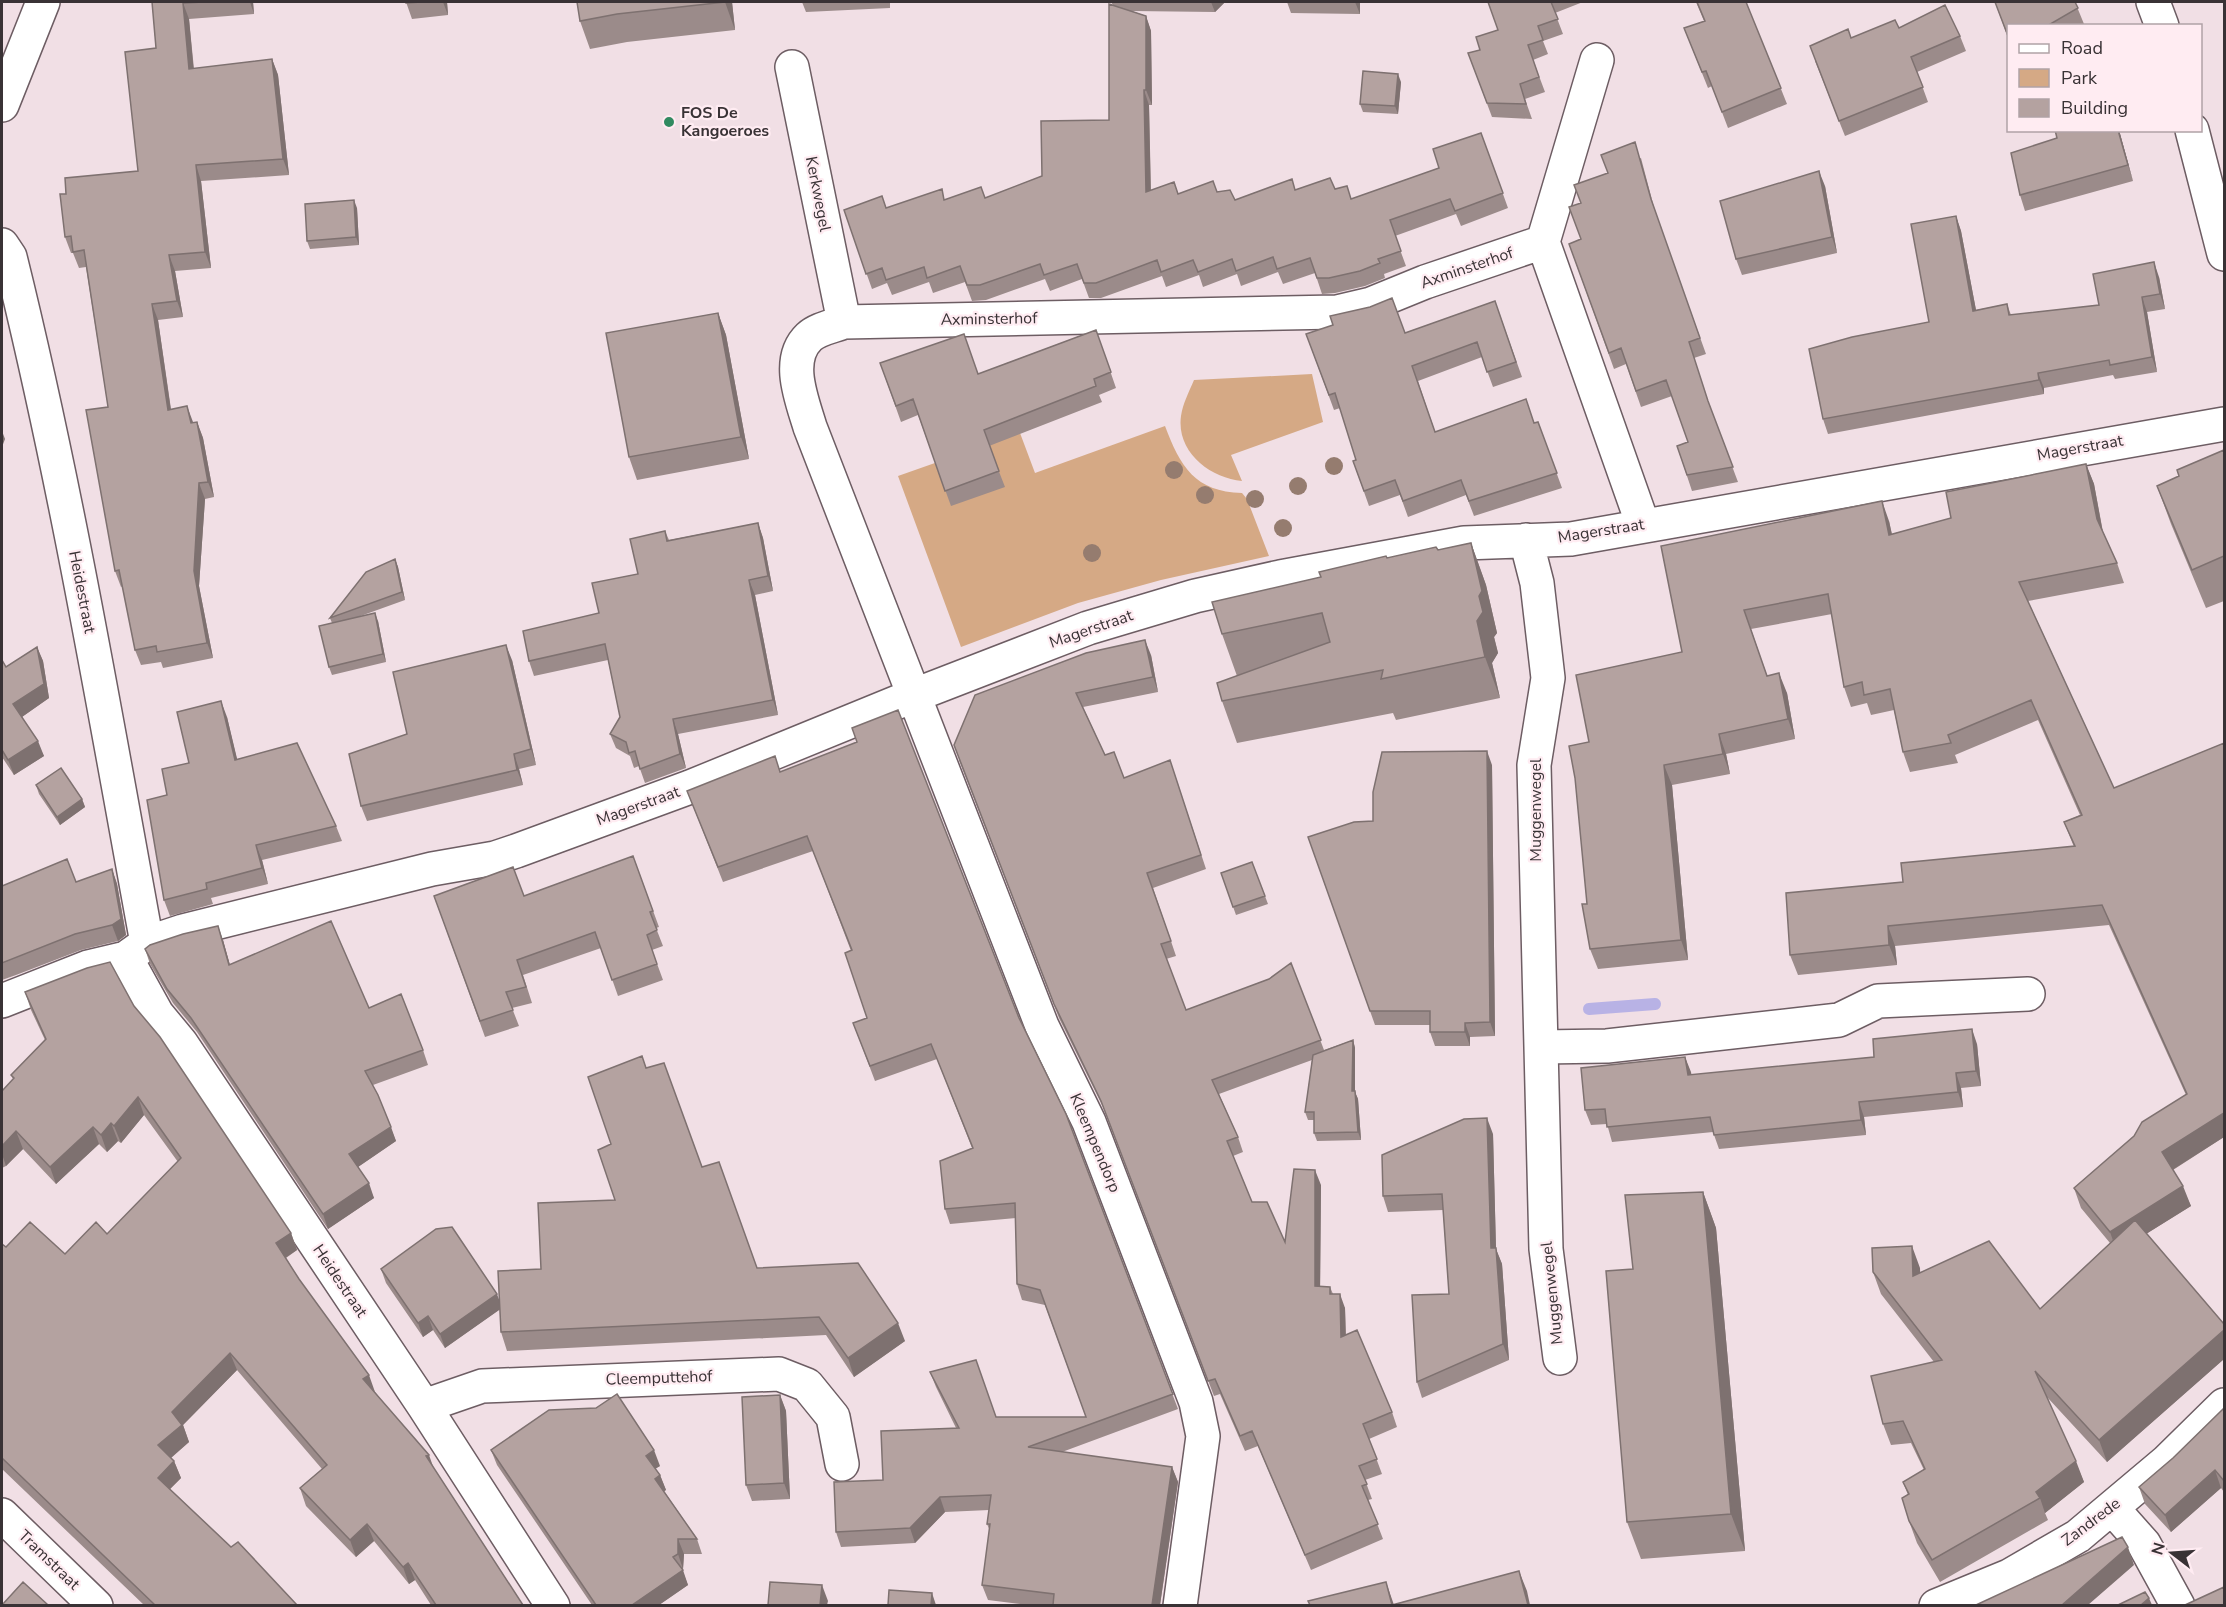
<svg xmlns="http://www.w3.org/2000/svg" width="2226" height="1607" viewBox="0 0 2226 1607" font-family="'Nunito Sans',sans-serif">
<rect width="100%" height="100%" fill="#f1dfe5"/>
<path fill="#d5a985" d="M1312 374 1323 422 1231 455 1242 481C1210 478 1176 452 1181 416 1183 403 1189 392 1194 380Z
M1165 426C1180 466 1195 492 1242 493L1247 499 1269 556 1161 580 1078 603 961 647 898 476 1020 433 1035 473Z"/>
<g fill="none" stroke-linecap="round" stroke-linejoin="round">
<path stroke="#b8b2e5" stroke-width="12" d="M1589 1009 1655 1004"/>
<defs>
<path id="street" d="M2153 2 2162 26
M1597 60 1543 242 1643 525
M792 67 844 322
M2192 130 2224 254
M2 245 10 257C66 483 105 714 147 943
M1526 540 1537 583 1548 678 1534 765 1546 1249 1560 1358
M126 958 157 1014 181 1043 424 1406 553 1606
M2 1001 88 967 126 958 147 943 183 931 432 869 495 858 516 851 690 787 915 695 1088 628 1195 596 1280 577 1464 543 1571 539 2224 424
M1541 1047 1607 1046 1839 1020 1878 1001 2028 994
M424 1406 482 1386 779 1374 807 1385 833 1417 842 1464
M2112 1508 2144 1544 2178 1606
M1180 1606 1203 1436 1196 1402 1089 1122 1042 1026 810 427C802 400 785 360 809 337 817 329 834 326 844 322L1337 312 1371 304 1425 282 1543 242
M1936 1606 2009 1576 2078 1536 2166 1462 2224 1405"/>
<path id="secondary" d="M2 105 43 2
M2 1515 96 1606"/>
</defs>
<use href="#street" stroke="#6d5d63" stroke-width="36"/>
<use href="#secondary" stroke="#6d5d63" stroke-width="36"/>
<use href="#street" stroke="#fff" stroke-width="33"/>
<use href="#secondary" stroke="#fff" stroke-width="33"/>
</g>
<g fill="#957c6f">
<circle cx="1334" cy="466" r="9"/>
<circle cx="1174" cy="470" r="9"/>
<circle cx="1298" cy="486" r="9"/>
<circle cx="1205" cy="495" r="9"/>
<circle cx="1255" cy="499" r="9"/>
<circle cx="1283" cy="528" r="9"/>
<circle cx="1092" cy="553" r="9"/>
</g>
<path fill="#9b8b8a" d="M152 2H253L254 14 189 19 194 69 272 59 278 75 289 175 201 181 211 268 175 271 183 317 158 320 171 409 193 423 197 422 203 438 214 497 205 499 199 586 213 658 163 668 161 662 141 665 135 650 123 586 121 587 115 571 108 407 86 267 79 268 73 253H71L65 237 66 194 138 171 156 48Z
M406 2H447L448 15 412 19Z
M577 2H732L735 30 627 42 590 49 580 21Z
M802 2H890V8L806 12Z
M1111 2H1225L1215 12 1132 11 1146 16 1151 31 1152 105H1149L1151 191 1174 182 1178 193 1217 192 1235 200 1296 190 1335 189 1351 199 1439 168 1481 133 1508 208 1461 226 1456 214 1395 236 1406 266 1384 274 1385 278 1365 286 1335 293 1322 294 1315 273 1283 284 1278 272 1241 286 1237 274 1203 287 1199 275 1166 287 1162 276 1101 298H1089L1082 279 1050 291 1045 279 986 300 972 301 965 282 933 293 929 282 892 295 887 283 872 289 844 210 886 208 946 199 985 198 1042 176 1109 120 1113 5Z
M1287 2H1360V14L1291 13Z
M1488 2H1583L1555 13 1563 34 1543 41 1548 54 1533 60 1545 92 1525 99 1532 119 1492 117 1468 53 1480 50 1498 30Z
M1696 2H1746L1787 104 1728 128 1712 86 1708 88 1684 28 1704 21Z
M1995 2H2075L2084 24 2082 26H2008V38Z
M1899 28 1960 36 1966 51 1917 72 1928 102 1845 136 1815 61 1851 38Z
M1401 82 1398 114 1363 112 1360 104Z
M2055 130H2119L2133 181 2025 211 2020 195 2057 138Z
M1641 158 1656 215 1706 354 1694 358 1712 413 1738 482 1692 491 1677 446 1688 442 1672 396 1641 407 1626 364 1614 369 1569 244 1581 239 1607 173Z
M1825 186 1837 253 1742 275 1736 259Z
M357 208 359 245 310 249 307 241Z
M1956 216 1961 231 1976 310 2007 304 2011 315 2099 305 2159 277 2165 309 2147 312 2157 372 2115 379 2113 375 2044 388V394L1828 434 1823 419 1929 322Z
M1495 301 1522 377 1493 387 1482 357 1418 381 1435 432 1538 422 1562 488 1474 516 1466 495 1408 517 1400 495 1369 506 1353 461 1356 460 1340 408 1334 410 1306 334 1405 333Z
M718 313 726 335 749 459 637 480 629 457Z
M1096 330 1116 388 1099 395 1102 402 989 446 1005 487 951 506 918 415 901 422 880 363 978 374Z
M2224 450V601L2206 608 2171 524 2157 486 2179 476Z
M2086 464 2094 484 2103 532 2117 563 2124 583 2028 601 2114 788 2224 743V1137L2173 1170 2191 1206 2146 1234 2224 1324V1359L2107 1462 2047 1397 2084 1482 2045 1513 2048 1520 1940 1582 1917 1543 1909 1521 1908 1495 1903 1482 1924 1470 1911 1443 1891 1445 1883 1424 1934 1362 1881 1294 1873 1272 1920 1268V1273L2040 1309 2110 1243 2081 1208 2074 1188 2186 1095 2109 925 1895 946 1897 965 1798 975 1790 955 1903 882 2074 847 2064 822 2080 815 2038 720 1955 755 1958 763 1910 772 1903 752 1894 710 1871 715 1867 703 1851 707 1844 687 1832 614 1751 629 1767 676 1787 693 1795 739 1726 754 1730 774 1672 785 1688 960 1598 969 1590 949 1587 904 1589 742 1682 652 1661 546 1889 521 1892 534 1951 518Z
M758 523 763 538 773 591 755 595 778 715 678 734 686 768 645 783 639 766 634 768 630 756 616 748 610 734 620 717 608 660 534 676 529 661 599 613 638 574 665 531 669 540Z
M1471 543 1486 585 1497 633 1494 637 1498 653 1492 663 1500 698 1396 720 1393 713 1237 743 1222 701 1242 674 1237 676 1222 634 1321 577 1387 558 1438 550Z
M395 559 398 567 405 600 355 618 378 621 386 662 332 675 329 667 332 623 330 618Z
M37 647 43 661 49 698 22 717 44 756 14 775 2 757V660L6 667Z
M1151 655 1158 692 1083 707 1105 755 1124 778 1175 775 1206 869 1153 888 1176 956 1166 959 1186 1010 1269 979 1291 963 1324 1050 1353 1040 1355 1048V1092L1358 1099 1361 1140 1317 1141 1314 1133V1120H1308L1305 1112 1312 1060 1219 1094 1238 1137 1243 1152 1233 1156 1252 1202 1285 1242 1321 1185 1320 1286 1330 1287 1333 1294 1345 1308 1346 1335 1392 1412 1397 1427 1369 1439 1382 1474 1365 1480 1372 1499 1368 1500 1383 1539 1311 1570 1258 1446 1245 1451 1220 1394 1214 1396 1107 1115 1059 1018 959 760 975 695Z
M512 660 536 765 519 769 523 785 367 821 361 806 407 734Z
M227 717 237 760 336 826 342 841 262 860 268 884 211 898 213 904 170 916 164 900 167 795 189 763Z
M1492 765 1495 1036 1470 1037V1046H1435L1430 1032V1025H1375L1308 837 1373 821Z
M780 772 1019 1018 1066 1114 1178 1409 1062 1452 1172 1467 1178 1482 1160 1605H1029L988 1600 982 1585 990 1531 987 1524 989 1510 945 1512 915 1543 841 1547 836 1532 883 1480 956 1428 936 1387 930 1372 996 1417H1086L1045 1305 1022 1300 1017 1284 1016 1218 950 1224 945 1209 972 1148 937 1059 875 1081 853 1023 867 1018 851 951 813 851 723 882 687 791Z
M36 785 82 799 85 807 60 825 39 794Z
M633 856 659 927 656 928 663 946 652 950 663 980 618 996 601 948 523 975 532 1003 512 1008 519 1026 485 1037 434 896H524Z
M1252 862 1268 904 1236 915 1221 873Z
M112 869 117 884 126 935 118 941 81 950 16 975 2 980V886L76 882Z
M223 940 230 965 369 1008 423 1050 428 1065 373 1085 396 1141 358 1167 374 1198 328 1229 197 1032 173 1003 150 964 145 949Z
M25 992 134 1006 291 1233 297 1250 286 1258 299 1279 375 1392 433 1467 523 1605H431L415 1580 409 1584 374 1541 356 1557 306 1506 300 1488 322 1469 237 1370 183 1425 189 1442 171 1458 174 1461 181 1478 170 1489 231 1547 297 1605H144L2 1469V1245L6 1247 65 1254 107 1234 178 1162 144 1115 121 1143 118 1141 107 1152 99 1144 56 1184 23 1149 6 1166 2 1168V1091L13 1079 11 1075 45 1040 31 1010Z
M1977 1044 1981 1086 1961 1088 1963 1107 1864 1117 1866 1135 1719 1149 1713 1132 1612 1142 1607 1124 1591 1125 1585 1110 1685 1057 1691 1075 1874 1057Z
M646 1068 757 1268 905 1341 854 1377 826 1335 507 1351 501 1332 500 1309 445 1348 433 1330 423 1337 386 1283 381 1269 499 1299 541 1269 615 1200 611 1144Z
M1493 1134 1496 1249 1502 1264 1509 1360 1422 1398 1417 1382 1449 1294 1443 1210 1388 1212 1383 1196Z
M1703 1192 1716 1228 1745 1551 1641 1559 1627 1522 1633 1269Z
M780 1395 786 1411 790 1499 752 1501 746 1485Z
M2224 1408V1492L2221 1488 2171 1532 2145 1504 2139 1487 2173 1458Z
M491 1450 660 1466 655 1468 660 1475 666 1490 664 1491 697 1539 702 1554H684L683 1569 682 1570 688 1585 659 1605H592L497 1465Z"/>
<path fill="#7e7170" d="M250 2H253L254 14Z
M443 2H447L448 15Z
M725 2H732L735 30Z
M1211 2H1225L1215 12Z
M1355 2H1360V14Z
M183 3 189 19 195 85 189 69Z
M1146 16 1151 31 1152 105 1146 90Z
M272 59 278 75 289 175 283 159Z
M1398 74 1401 82 1398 114 1395 106Z
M1144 90 1149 105 1151 208 1146 192Z
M2118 130H2119L2133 181 2128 165Z
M196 165 201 181 211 268 205 252Z
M1819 171 1825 186 1837 253 1832 237Z
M354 200 357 208 359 245 356 237Z
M1956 216 1961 231 1979 326 1973 311Z
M169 255 175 271 183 317 177 301Z
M2154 262 2159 277 2165 309 2160 294Z
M2142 297 2147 312 2157 372 2152 357Z
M152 304 158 320 173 425 168 410Z
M718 313 726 335 749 459 741 437Z
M2038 373 2044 388V394L2039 380Z
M187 406 193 422 196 439 191 423Z
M197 422 203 438 214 497 208 482Z
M2 431 5 439 2 447Z
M2086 464 2094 484 2104 539 2097 519Z
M199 483 205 499 199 586 213 658 207 643 194 571Z
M1882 501 1889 521 1896 555 1889 535Z
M758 523 763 538 773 591 768 576Z
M1471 543 1486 585 1497 633 1494 637 1498 653 1492 663 1500 698 1485 657 1477 621 1479 596Z
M395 559 398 567 405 600 402 592Z
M749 580 755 595 778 715 773 700Z
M375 613 378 621 386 662 383 654Z
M1145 640 1151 655 1158 692 1153 677Z
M506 645 512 660 536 765 531 749Z
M37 647 43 661 49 698 19 719 13 704Z
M1779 673 1787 693 1795 739 1788 719Z
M221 701 227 717 241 775 235 760Z
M673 719 678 734 686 768 680 754Z
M1719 734 1726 754 1730 774 1723 754Z
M38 741 44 756 14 775 8 760Z
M1487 751 1492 765 1495 1036 1490 1022Z
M514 754 519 769 523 785 517 770Z
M1664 765 1672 785 1688 960 1681 940Z
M82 799 85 807 60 825 57 817Z
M256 845 262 860 268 884 262 868Z
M112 869 117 884 126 935 118 941 112 925Z
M218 926 223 940 234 980 229 965Z
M1888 926 1895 946 1897 965 1889 945Z
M1465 1023 1470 1037V1046L1465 1032Z
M1972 1029 1977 1044 1981 1086 1976 1071Z
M1353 1040 1355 1048V1092L1358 1099 1361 1140 1358 1132 1352 1091Z
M1685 1057 1691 1072 1694 1090 1688 1075Z
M1956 1073 1961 1088 1963 1107 1958 1092Z
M138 1097 144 1115 121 1143 114 1126Z
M1859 1102 1864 1117 1866 1135 1861 1120Z
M2224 1113V1137L2169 1172 2162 1152Z
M1487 1118 1493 1134 1496 1249 1502 1264 1509 1360 1503 1344 1491 1248Z
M111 1123 118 1141 107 1152 101 1135Z
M93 1127 99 1144 56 1184 50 1167Z
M391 1127 396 1141 355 1169 349 1154Z
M16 1131 23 1149 6 1166 2 1154V1146Z
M1315 1170 1321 1185 1320 1300 1315 1286Z
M369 1183 374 1198 328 1229 323 1214Z
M2183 1186 2191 1206 2117 1252 2110 1232Z
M1703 1192 1716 1228 1745 1551 1731 1514Z
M291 1233 297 1250 282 1260 276 1243Z
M1912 1246 1920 1268 1921 1298 1913 1276Z
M497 1294 502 1308 445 1348 440 1334Z
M1340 1294 1345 1308 1346 1352 1341 1337Z
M428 1316 433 1330 423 1337 418 1323Z
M898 1323 905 1341 854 1377 848 1358Z
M2224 1330V1359L2107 1462 2099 1440Z
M230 1353 237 1370 183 1425 189 1442 165 1463 158 1445 172 1412Z
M369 1375 375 1392 363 1379Z
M780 1395 786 1411 790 1499 784 1483Z
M654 1450 660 1466 652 1471 646 1456Z
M429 1455 435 1472 426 1456Z
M174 1461 181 1478 164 1495 158 1478Z
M2076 1461 2084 1482 2045 1513 2040 1498 2036 1492Z
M1172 1467 1178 1482 1160 1605H1152Z
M2215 1470 2221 1488 2171 1532 2165 1515Z
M660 1475 666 1490 660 1494 655 1479Z
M940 1497 945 1512 915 1543 910 1528Z
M367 1524 374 1541 356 1557 350 1540Z
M678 1539 684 1554 683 1569 678 1554Z
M2128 1547 2134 1565 2088 1605H2062Z
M408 1563 415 1580 409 1584 403 1567Z
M683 1570 688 1585 659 1605H632Z
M1519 1571 1527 1591 1530 1605H1528Z
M1386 1582 1394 1605H1392Z
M822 1585 828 1601 827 1605H820Z
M932 1593 936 1605H931Z
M2149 1598 2152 1605H2141Z"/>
<path fill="#b4a2a0" stroke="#7e7170" stroke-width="1.5" d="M152 2H204L183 3 189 69 272 59 283 159 196 165 205 252 169 255 177 301 152 304 168 410 187 406 191 423 197 422 208 482 199 483 194 571 207 643 157 652 156 646 135 650 119 570 115 571 86 410 108 407 84 250 73 252 71 236 65 237 60 194H66L65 178 138 171 125 52 156 48Z
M406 2H422L406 3Z
M577 2H725L617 14 580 21Z
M1488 2H1551L1558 19 1538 26 1543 40 1528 45 1539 77 1520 84 1526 104 1487 103 1468 53 1480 50 1476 37 1498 30Z
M1697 2H1746L1781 88 1722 112 1706 71 1702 72 1684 28 1705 21Z
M1995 2H2075L2078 8 2047 26H2008V36Z
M1109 4 1146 16V90H1144L1146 192 1174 182 1178 194 1213 181 1217 192 1230 190 1235 200 1292 179 1295 190 1330 178 1335 189 1347 186 1351 199 1439 168 1433 149 1481 133 1503 193 1455 211 1450 199 1390 220 1401 251 1378 259 1380 263 1360 271 1329 278H1317L1310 258 1277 269 1273 257 1236 271 1232 259 1198 272 1193 260 1161 272 1157 260 1096 283H1084L1077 264 1044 275 1040 264 980 285H967L960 266 927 278 924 267 886 280 882 268 866 274 844 210 882 196 886 208 942 189 944 200 981 187 985 198 1042 176 1041 121 1109 120Z
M1945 5 1960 36 1911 57 1923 87 1839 121 1810 46 1848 29 1851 38 1895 20 1899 28Z
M1363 71 1398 74 1395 106 1360 104Z
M2055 130H2118L2128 165 2020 195 2011 153 2057 138Z
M1635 142 1651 199 1700 338 1689 342 1708 401 1733 467 1687 475 1677 446 1688 442 1666 380 1636 391 1621 348 1609 353 1569 244 1581 239 1569 207 1581 203 1574 185 1608 173 1601 155Z
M1819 171 1832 237 1736 259 1720 201Z
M354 200 356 237 307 241 305 204Z
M1956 216 1973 311 2007 304 2009 315 2099 305 2093 274 2154 262 2160 294 2142 297 2152 357 2110 365 2109 360 2038 373 2039 380 1823 419 1809 349 1852 337 1929 322 1911 224Z
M1392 298 1405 333 1495 301 1516 362 1487 372 1477 342 1412 366 1435 432 1526 399 1534 423 1538 422 1557 473 1469 501 1461 480 1403 501 1395 480 1364 491 1353 461 1356 460 1335 393 1329 395 1306 334 1333 325 1330 316 1370 307Z
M718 313 741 437 629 457 606 333Z
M1096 330 1111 372 1094 379 1096 386 984 430 999 471 945 491 913 399 896 406 880 363 964 334 978 374Z
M2224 450V556L2192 570 2157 486 2179 476 2177 470Z
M2086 464 2097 519 2117 563 2019 582 2114 788 2224 743V1113L2162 1152 2183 1186 2110 1232 2074 1188 2134 1136 2142 1122 2187 1094 2102 905 1888 926 1889 945 1790 955 1786 893 1903 882 1901 863 2075 846 2064 822 2082 815 2031 700 1948 735 1951 743 1903 752 1890 689 1864 695 1862 682 1844 687 1828 594 1744 610 1767 676 1779 673 1788 719 1719 734 1723 754 1664 765 1681 940 1590 949 1582 904H1587L1575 778 1569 746 1589 742 1576 675 1682 652 1661 546 1882 501 1889 535 1951 518 1946 492Z
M758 523 768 576 749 580 773 700 673 719 680 754 640 769 635 751 629 753 626 742 610 734 620 717 605 644 529 661 523 631 599 613 592 583 638 574 630 539 665 531 667 541Z
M1471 543 1482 591 1479 596 1483 612 1477 621 1485 657 1381 679 1383 670 1222 701 1217 683 1330 642 1322 613 1222 634 1212 602 1321 577 1319 572 1386 556 1387 558 1436 547 1438 550Z
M395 559 402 592 330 618 366 572Z
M375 613 383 654 329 667 319 626Z
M1145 640 1153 677 1076 693 1105 755 1114 752 1124 778 1170 760 1201 855 1147 873 1171 941 1161 944 1186 1010 1269 979 1291 963 1321 1040 1212 1080 1238 1137 1227 1141 1252 1202H1267L1285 1242 1294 1169 1315 1170V1286L1330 1287V1294H1340L1341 1337 1357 1330 1392 1412 1363 1424 1377 1459 1359 1466 1367 1484 1362 1486 1378 1524 1305 1555 1252 1431 1240 1436 1215 1379 1208 1381 1101 1101 1054 1004 954 745 975 695 1086 653Z
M506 645 531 749 514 754 517 770 361 806 349 754 407 734 393 672Z
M37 647 44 684 13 704 38 741 8 760 2 750V660L6 667Z
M221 701 235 760 297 743 336 826 256 845 262 868 206 883 207 889 164 900 147 800 167 795 162 769 189 763 177 712Z
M898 710 1019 1018 1066 1114 1172 1392 1173 1394 1028 1447 1172 1467 1152 1605H1053L1054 1594 982 1585 990 1524H987L991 1495 940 1497 910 1528 836 1532 834 1482 883 1480 881 1431 959 1428 930 1372 976 1360 996 1417H1086L1040 1290 1017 1284 1015 1203 945 1209 940 1161 973 1148 931 1044 870 1066 853 1023 867 1018 845 953 852 950 807 836 718 867 687 791 775 756 780 772 857 742 852 728Z
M1487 751 1490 1022 1465 1023V1032H1430V1011H1370L1308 837 1354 822 1373 821V792L1382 752Z
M61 768 82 799 57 817 36 785Z
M633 856 653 911 650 912 657 930 647 935 657 964 612 980 595 932 517 960 526 987 506 992 513 1010 480 1021 434 896 513 867 524 896Z
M67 859 76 882 112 869 121 919 112 925 75 934 2 963V886Z
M1252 862 1265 896 1233 907 1221 873Z
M331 921 369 1008 401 994 423 1050 365 1071 378 1095 391 1127 349 1154 369 1183 323 1214 191 1018 167 989 145 949 150 945 183 934 218 926 229 965Z
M110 962 134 1006 160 1037 291 1233 276 1243 299 1279 369 1375 363 1379 429 1455 426 1456 523 1605H436L408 1563 403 1567 367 1524 350 1540 300 1488 327 1465 230 1353 172 1412 182 1425 158 1445 174 1461 158 1478 231 1547 238 1542 297 1605H155L2 1458V1244L6 1247 30 1222 65 1254 96 1222 107 1234 181 1158 138 1097 114 1126 111 1123 101 1135 93 1127 50 1167 16 1131 2 1146V1091L14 1078 11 1075 46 1039 25 992 87 968Z
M1972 1029 1976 1071 1956 1073 1958 1092 1859 1102 1861 1120 1714 1135 1710 1117 1607 1127 1605 1109 1585 1110 1581 1068 1685 1057 1688 1075 1874 1057 1873 1039Z
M1353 1040 1352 1091H1355L1358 1132 1314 1133V1112H1305L1313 1055Z
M642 1056 646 1068 664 1063 702 1167 719 1162 757 1268 858 1263 898 1323 848 1358 819 1317 501 1332 498 1271 541 1269 538 1203 615 1200 598 1150 611 1144 588 1077Z
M1487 1118 1491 1248H1496L1503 1344 1417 1382 1412 1295 1449 1294 1442 1194 1383 1196 1382 1155 1464 1119Z
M1703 1192 1731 1514 1627 1522 1606 1271 1633 1269 1625 1195Z
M2135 1220 2224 1324V1330L2099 1440 2035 1371 2076 1461 2036 1492 2040 1498 1932 1560 1909 1521 1902 1498 1909 1494 1903 1482 1925 1469 1903 1421 1883 1424 1871 1376 1942 1360 1873 1272 1872 1248 1912 1246 1913 1276 1989 1241 2040 1309Z
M452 1227 497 1294 440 1334 428 1316 418 1323 381 1269 436 1229Z
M617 1394 654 1450 646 1456 660 1475 655 1479 697 1539H678V1554L673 1557 683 1570 632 1605H596L491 1450 549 1410 596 1408Z
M780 1395 784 1483 746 1485 742 1397Z
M2224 1408V1481L2215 1470 2165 1515 2139 1487 2173 1458 2222 1410Z
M2122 1537 2128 1547 2062 1605H1976Z
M1519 1571 1528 1605H1310L1308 1601 1386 1582 1392 1605Z
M23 1582 48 1605H2Z
M770 1582 822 1585 820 1605H768Z
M2224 1587V1605H2185Z
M889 1590 932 1593 931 1605H888Z
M2145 1592 2149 1598 2141 1605H2118Z"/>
<circle fill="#318a60" stroke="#ffecf2" stroke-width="2" cx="669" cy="122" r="6"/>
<g text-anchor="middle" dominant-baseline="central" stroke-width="4.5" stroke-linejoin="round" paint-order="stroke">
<g font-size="16" font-weight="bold" fill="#393235" stroke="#ffecf2" text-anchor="start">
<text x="681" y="113">FOS De<tspan x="681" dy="18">Kangoeroes</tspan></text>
</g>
<g font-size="16" fill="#393235" stroke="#ffecf2">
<text transform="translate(818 194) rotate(79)">Kerkwegel</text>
<text transform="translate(1467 268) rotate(-19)">Axminsterhof</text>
<text transform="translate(989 319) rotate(-1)">Axminsterhof</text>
<text transform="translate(2080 448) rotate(-10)">Magerstraat</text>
<text transform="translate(1601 531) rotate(-9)">Magerstraat</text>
<text transform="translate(82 592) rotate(79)">Heidestraat</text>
<text transform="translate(1091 629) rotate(-19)">Magerstraat</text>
<text transform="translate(638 806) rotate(-20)">Magerstraat</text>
<text transform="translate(1536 810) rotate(-90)">Muggenwegel</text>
<text transform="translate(1095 1143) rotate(67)">Kleempendorp</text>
<text transform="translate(340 1281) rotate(56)">Heidestraat</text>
<text transform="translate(1552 1293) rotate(-96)">Muggenwegel</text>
<text transform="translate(659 1378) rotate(-2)">Cleemputtehof</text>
<text transform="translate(2091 1522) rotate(-37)">Zandrede</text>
<text transform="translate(49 1560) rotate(44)">Tramstraat</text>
</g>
</g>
<rect width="2226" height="1607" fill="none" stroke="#393235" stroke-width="6"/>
<rect x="2007" y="24" width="195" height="108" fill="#ffecf2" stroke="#b0a2a6" stroke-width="1.5"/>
<rect x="2019" y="44" width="30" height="9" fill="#ffffff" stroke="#b0a2a6" stroke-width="1.5"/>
<text x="2061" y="54" font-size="18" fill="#393235">Road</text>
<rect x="2019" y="69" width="30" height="18" fill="#d5a985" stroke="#b0a2a6" stroke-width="1.5"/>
<text x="2061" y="84" font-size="18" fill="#393235">Park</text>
<rect x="2019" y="99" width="30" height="18" fill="#b4a2a0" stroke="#b0a2a6" stroke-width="1.5"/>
<text x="2061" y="114" font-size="18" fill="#393235">Building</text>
<g transform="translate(2172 1553) rotate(287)" stroke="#ffecf2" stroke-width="4.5" paint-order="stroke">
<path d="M0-4.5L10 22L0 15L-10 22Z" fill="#393235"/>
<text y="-9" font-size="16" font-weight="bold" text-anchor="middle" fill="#393235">N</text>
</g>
</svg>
